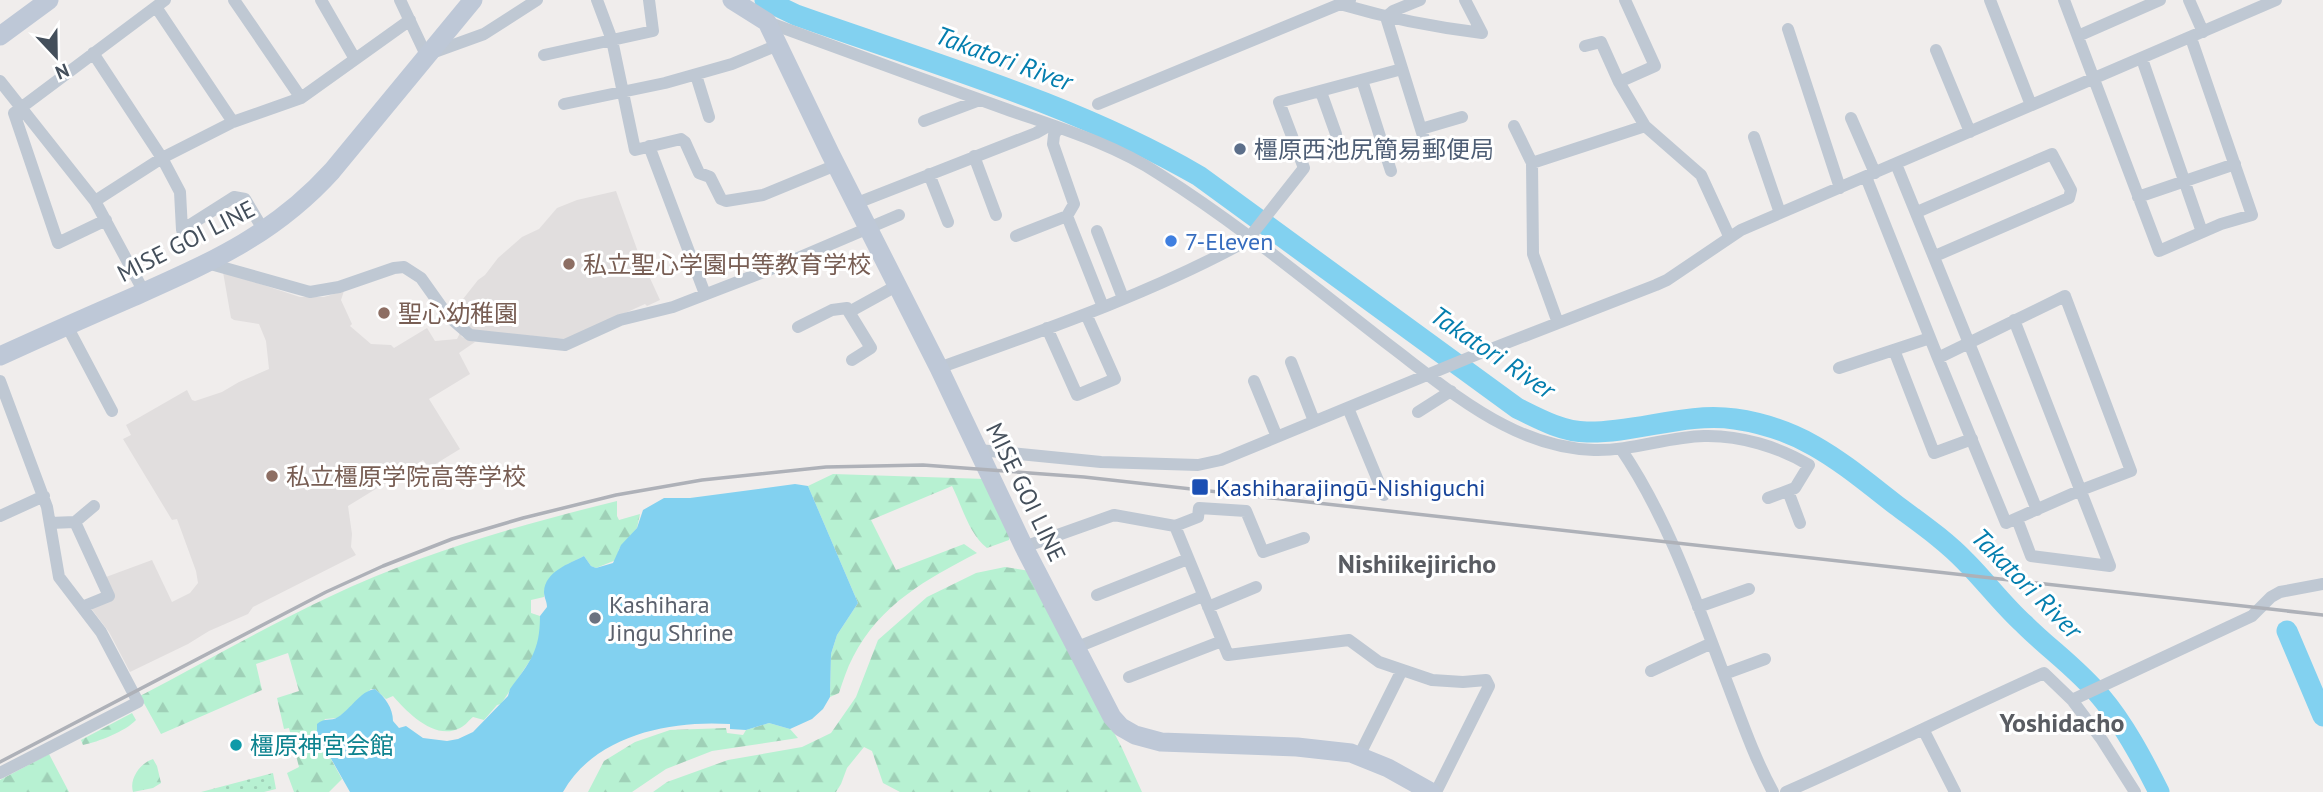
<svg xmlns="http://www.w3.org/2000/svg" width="2323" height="792" viewBox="0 0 2323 792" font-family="'PT Sans','Noto Sans JP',sans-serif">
<defs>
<pattern id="forest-firs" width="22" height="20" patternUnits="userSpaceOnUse" patternTransform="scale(1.75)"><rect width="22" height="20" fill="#b7f1d2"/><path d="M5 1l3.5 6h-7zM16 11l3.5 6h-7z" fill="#9fd0b7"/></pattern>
<pattern id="park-dots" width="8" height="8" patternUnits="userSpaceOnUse" patternTransform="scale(1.75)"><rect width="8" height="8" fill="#b7f1d2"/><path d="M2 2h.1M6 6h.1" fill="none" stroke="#9fd0b7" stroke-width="1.8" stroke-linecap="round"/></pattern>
</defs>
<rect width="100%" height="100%" fill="#f0edec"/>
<path fill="#e1dede" d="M616 191 638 252 660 300 647 306 645 304 568 339 472 331 452 313 478 280 485 275 498 258 522 237 539 229 557 208 577 200Z
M223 272 300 297H324L344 291 341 300 352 324 350 326 371 344 391 345 394 348 427 328 435 341 457 339 460 333 462 337 475 342 459 353 470 374 429 399 460 449 429 468 423 460 348 506 352 534 351 547 356 555 253 607 248 614 209 631 188 644 130 672 109 632 90 607 113 597 106 577 152 560 172 602 190 593 198 583 196 571 177 519 172 520 123 439 131 435 126 425 187 390 192 400 195 401 222 392 239 382 269 369 266 341 259 324 234 320 231 318Z"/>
<path fill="url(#forest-firs)" d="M833 474 986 479 1010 532 1009 540 987 548C969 534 962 506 952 486L871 520 896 570 964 544 977 553C927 579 880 604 853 657 847 668 843 681 839 693L830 697 831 654 837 635 858 603 808 486Z
M617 501V516L619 520 640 514 637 528 619 549 616 560 596 568 591 566 584 556C566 565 544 574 544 597L531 600V613L540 616V637L537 650 501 704 497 705 484 720 473 717C469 720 465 726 460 728 435 741 408 713 393 696L386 699 375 689H371L338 718 325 719 317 734 342 779 329 792H294L287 773 299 767 289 728 284 729 277 698 299 691 288 653 256 664 262 690 161 734 140 696C203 663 265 627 329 597 421 553 519 525 617 501Z
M1005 567 1030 571 1122 748 1142 792H900L883 783 872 751 864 747 847 768 841 784 836 792H653L667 782 728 760 802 747 831 733 856 697 878 640 927 597 976 573Z
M132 713 136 720C126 731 98 742 83 745L81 740Z
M769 723 790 729 798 738 712 751 666 769 632 792H588L604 761 635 742 670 730 726 728 727 733 743 735 746 730Z
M49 754 69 792H0V780Z
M153 759 157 766 161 783 153 788 133 792C129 779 140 763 153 759Z"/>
<path fill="url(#park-dots)" d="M273 773 276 789 264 792H201Z"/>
<path fill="#82d1f0" d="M795 484 808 486 858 603 837 635 831 654 830 697 823 709 812 719 790 729 769 723 746 730 730 729V724C670 720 595 735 563 792H350L317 734V724C324 717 331 722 338 717 351 709 360 691 375 689 385 697 393 708 393 721L399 728 406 726 423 738 447 741 458 739 473 732 508 696 510 689C530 662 540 651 540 616L547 607C547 601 544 598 544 592 545 571 569 564 584 556L591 566 596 568 613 563 621 545 637 528 643 510 664 498H690Z"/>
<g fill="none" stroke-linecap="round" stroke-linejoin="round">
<path stroke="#82d1f0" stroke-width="21" d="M765 0 796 15C931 63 1075 104 1199 176L1517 408C1539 419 1563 432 1587 432 1637 433 1685 412 1735 419 1805 429 1843 464 1896 505 1920 523 1945 540 1966 562 1986 582 2003 605 2024 624 2049 649 2078 669 2101 697 2124 724 2143 760 2159 792
M2287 631 2323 716"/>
<path stroke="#bfc8d3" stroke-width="12" d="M234 0 301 98
M321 0 355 59
M400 0 426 55 484 34 537 0
M597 0 612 40 635 150 681 139 685 142 699 173 710 177 721 199 726 201 763 195 836 165
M1990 0 2031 105
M2064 0 2159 251 2221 224 2252 215 2191 38
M2189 0 2203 32
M1340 4C1387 18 1433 27 1482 33L1465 0
M156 7 233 122
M1386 17 1429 155
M1386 17 1393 11 1420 0
M767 22C846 51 924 80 1003 108 1056 127 1112 143 1159 174 1240 225 1314 287 1389 345 1426 373 1463 404 1504 425 1531 439 1563 449 1594 450 1631 451 1667 437 1704 436 1740 435 1779 447 1809 465L1795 488 1768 498
M1788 29 1840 188
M2078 36 2160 0
M1585 46 1601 42 1619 82 1645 126 1701 175 1729 236
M1936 50 1970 132
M93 53 162 158 180 192 182 230 234 197 245 199 264 231
M544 55 653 31 649 0
M2142 59 2202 232
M696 75 709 117
M1362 80 1391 171
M0 81 95 201 144 292
M1619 82 1655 66 1625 0
M1321 92 1336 134 1334 147
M564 104 665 83 732 64 778 45
M1098 104 1350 0
M1851 118 1875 173
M924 121 980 100
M1514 126 1532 163 1533 254 1558 323
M1058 128 1054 135 1053 144 1074 204 1067 216 1103 307
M1421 129 1462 117
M1754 137 1780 213
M649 146 705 294
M974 156 996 215
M1532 163 1645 126
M1896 164 2037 510
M929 174 948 222
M1866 177 1938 358
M2138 197 2235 164
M95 201 162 158 233 122 301 98 410 20
M857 203 1036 133 1050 125
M1917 212 2052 154 2071 190 2069 198 1935 256
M106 220 58 243 14 113 165 0
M1097 231 1123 298
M1016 236 1067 216
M207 263 310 292 339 287 394 268 404 267 421 278 448 316 470 335 565 345 620 320 673 307 784 264 899 215
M2065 296 2131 471 2081 490 2006 523 1938 358Z
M849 312 871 348 852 360
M2014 320 2110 566 2031 556 2017 519
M67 326 112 411
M798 327 832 310 847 308 849 312 898 285
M1047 328 1077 395 1115 379 1086 314
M1894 350 1934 453 1972 439
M1291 362 1314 421
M939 368C1041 331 1144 296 1239 245L1249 238 1304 168 1279 102 1402 69
M1839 368 1930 338
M0 381 47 507 59 577 101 632 138 702 0 773
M1254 381 1277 437
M1348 408 1384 495
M1418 412 1451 391
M1621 449C1671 523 1699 610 1731 693 1744 727 1756 761 1773 792
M979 450 1101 462 1198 465 1221 460 1473 356 1656 285 1667 280 1741 230 2276 0
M1788 491 1800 523
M0 516 44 496
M75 522 109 596 82 607
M50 523 75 522 94 506
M1175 526 1228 655 1349 640 1379 662 1432 680 1463 682 1486 680 1489 686 1436 792
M1024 547 1114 515 1175 526 1198 517 1199 508 1246 511 1263 552 1304 538
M1097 595 1188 559
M1208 607 1256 587
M1698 607 1749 589
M1075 648 1203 596
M1651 671 1712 643
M1724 674 1765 659
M1129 677 1222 641
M2072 700 2252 616 2271 597 2280 592 2323 584
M1923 729 1955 792
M1359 756 1402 670
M1786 792C1873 754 1957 712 2044 673L2072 700 2102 740 2135 792"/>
<path stroke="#bec8d7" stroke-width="19" d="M732 0 767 22 830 153 939 368 1024 547 1112 717 1121 727 1135 735 1161 742 1297 747 1351 753 1388 768 1431 792
M0 36 49 0
M0 356C44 336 89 316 133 297 211 262 274 235 332 171L473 0"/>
<path stroke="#aeb1b8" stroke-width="3.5" d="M0 762 326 592 383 566 452 539 523 518 616 495 702 480 826 467 923 465 1084 477 2323 615"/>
</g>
<circle fill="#5c6f8a" stroke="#fff" stroke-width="2.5" cx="1240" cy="149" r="7"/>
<circle fill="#3f7fe0" stroke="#fff" stroke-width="2.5" cx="1171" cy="241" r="7"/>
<g fill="#8d6e63" stroke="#fff" stroke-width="2.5">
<circle cx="569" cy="264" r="7"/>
<circle cx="384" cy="313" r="7"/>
<circle cx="272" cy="476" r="7"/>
</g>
<rect fill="#1a4fb4" stroke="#fff" stroke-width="2.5" x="1191" y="478" width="18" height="18" rx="3.5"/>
<circle fill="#6b7280" stroke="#fff" stroke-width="2.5" cx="595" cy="618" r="7"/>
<circle fill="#0f9aa8" stroke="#fff" stroke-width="2.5" cx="236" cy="745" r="7"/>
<g text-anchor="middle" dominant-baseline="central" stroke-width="6" stroke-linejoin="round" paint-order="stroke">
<g font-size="24" fill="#4e5e75" stroke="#fff" text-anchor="start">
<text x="1254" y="149">橿原西池尻簡易郵便局</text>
</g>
<g font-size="24" fill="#444f5b" stroke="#fff">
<text transform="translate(186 241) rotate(-27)">MISE GOI LINE</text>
<text transform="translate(1026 492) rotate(64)">MISE GOI LINE</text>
</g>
<g font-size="24" fill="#366cbe" stroke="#fff" text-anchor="start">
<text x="1185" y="241">7-Eleven</text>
</g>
<g font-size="24" fill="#785e54" stroke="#fff" text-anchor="start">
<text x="583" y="264">私立聖心学園中等教育学校</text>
<text x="398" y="313">聖心幼稚園</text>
<text x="286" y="476">私立橿原学院高等学校</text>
</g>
<g font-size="24" fill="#164399" stroke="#fff" text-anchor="start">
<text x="1216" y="487">Kashiharajingū-Nishiguchi</text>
</g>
<g font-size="24" fill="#5b616d" stroke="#fff" text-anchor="start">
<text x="609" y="604">Kashihara<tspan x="609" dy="28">Jingu Shrine</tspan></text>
</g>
<g font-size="24" fill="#0d838f" stroke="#fff" text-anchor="start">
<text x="250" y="745">橿原神宮会館</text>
</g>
<g font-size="26" font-style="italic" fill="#047eae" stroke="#fff">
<text transform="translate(1004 58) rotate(20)">Takatori River</text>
<text transform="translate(1493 352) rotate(34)">Takatori River</text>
<text transform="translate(2027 583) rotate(45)">Takatori River</text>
</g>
<g font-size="26" font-weight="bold" fill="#595c62" stroke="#fff">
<text x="1417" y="563">Nishiikejiricho</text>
<text x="2062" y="722">Yoshidacho</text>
</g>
</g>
<g transform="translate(56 56) rotate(158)" stroke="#ffffff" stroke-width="5" paint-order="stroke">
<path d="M0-5L12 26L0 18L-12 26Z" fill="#444f5b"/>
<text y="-10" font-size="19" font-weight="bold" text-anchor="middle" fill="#444f5b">N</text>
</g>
</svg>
